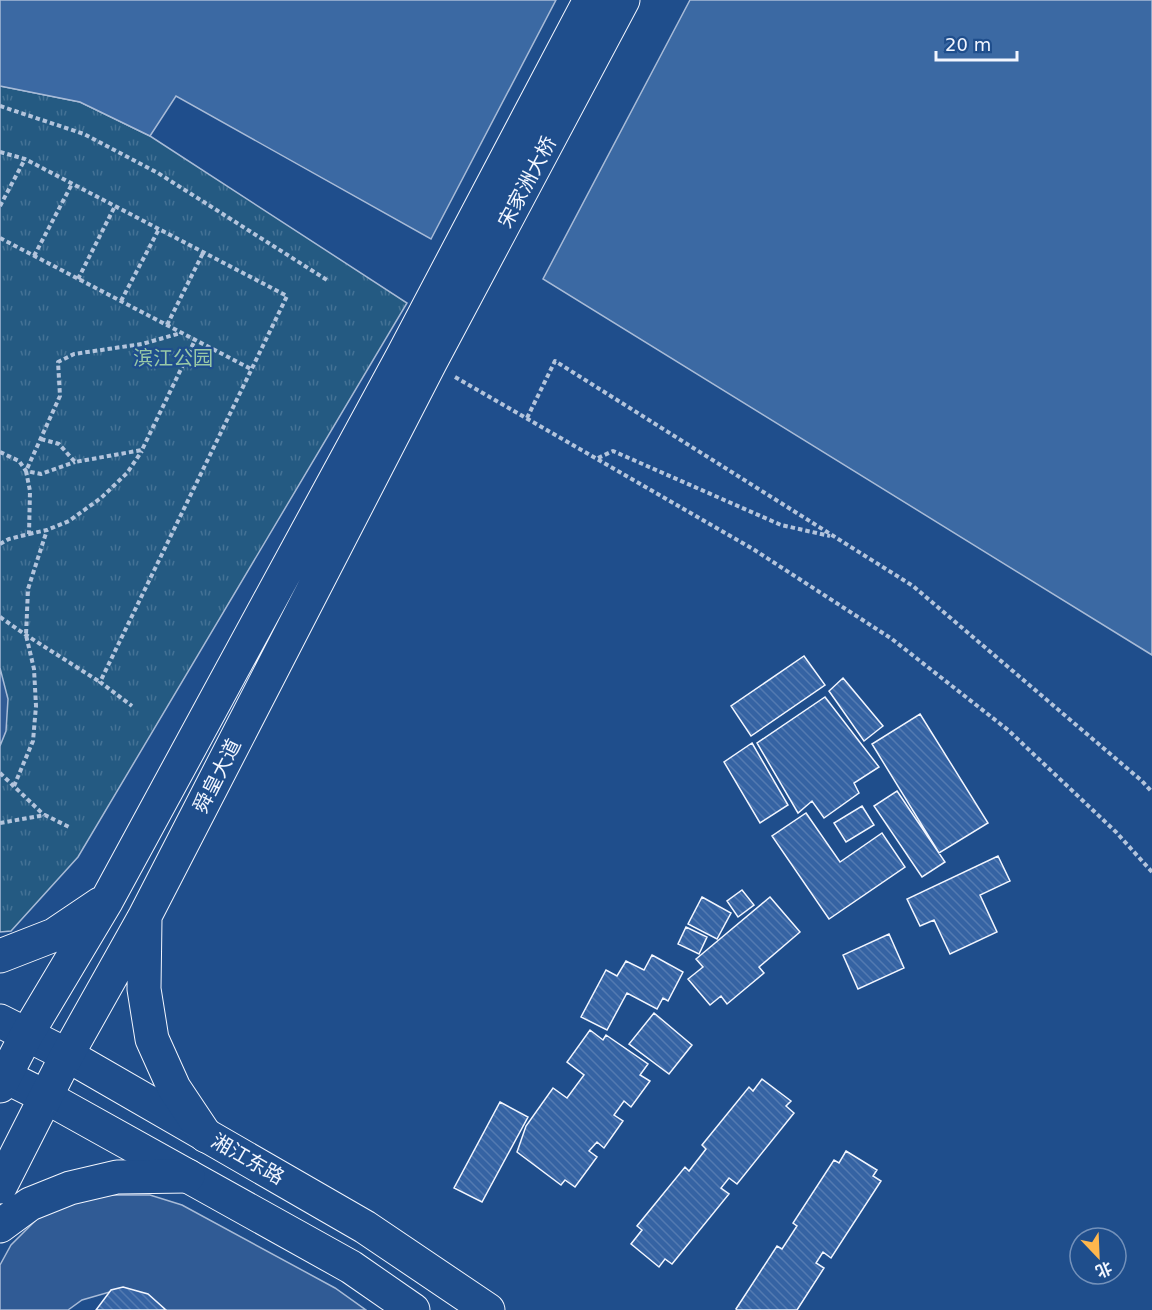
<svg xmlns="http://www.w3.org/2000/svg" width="1152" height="1310" viewBox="0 0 1152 1310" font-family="'DejaVu Sans','Noto Sans SC',sans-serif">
<defs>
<pattern id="grass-tufts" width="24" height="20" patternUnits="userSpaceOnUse" patternTransform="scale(1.5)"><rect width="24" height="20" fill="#245a82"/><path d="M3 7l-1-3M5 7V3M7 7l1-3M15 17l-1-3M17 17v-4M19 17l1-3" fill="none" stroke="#447295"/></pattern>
<pattern id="building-back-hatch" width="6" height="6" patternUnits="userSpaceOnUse" patternTransform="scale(1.5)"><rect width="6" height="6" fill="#3563a3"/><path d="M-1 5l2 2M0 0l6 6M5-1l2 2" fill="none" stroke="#537ab1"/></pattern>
</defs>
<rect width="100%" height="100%" fill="#1f4e8c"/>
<path fill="url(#grass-tufts)" stroke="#a8bbd7" stroke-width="1.5" d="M0 86 80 102 150 136 407 303 78 857 11 931 0 932Z"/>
<path fill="#305b95" stroke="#a8bbd7" stroke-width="1.5" d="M0 668 8 699 6 731 0 746Z
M107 1195H150L182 1205 335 1288 366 1310H159L113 1291 82 1300 68 1310H0V1265L11 1245 37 1219 69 1203Z"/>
<path fill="#3b69a3" stroke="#a8bbd7" stroke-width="1.5" d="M0 0H556L431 239 176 96 150 136 80 102 0 86Z
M690 0H1152V655L543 279Z"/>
<path fill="url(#building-back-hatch)" stroke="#f2f6ff" stroke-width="1.5" d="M804 656 825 685 751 736 731 706Z
M843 678 883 726 864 741 829 691Z
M825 697 879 767 854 783 859 793 824 818 812 801 798 813 757 743Z
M920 714 988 823 939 853 872 744Z
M752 743 788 805 760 823 724 762Z
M897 791 945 862 922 877 874 806Z
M862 806 874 825 846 842 834 823Z
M806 813 840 862 882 833 905 867 829 919 772 836Z
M998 856 1010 881 980 895 997 932 950 954 934 920 920 926 907 899Z
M742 890 754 905 738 917 727 901Z
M702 897 731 913 717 939 688 924Z
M770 897 800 932 759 967 764 973 727 1004 721 996 710 1005 688 979 703 967 696 959Z
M686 927 707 937 699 954 678 944Z
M889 934 904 968 858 989 843 955Z
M652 955 683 972 668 1001 663 998 657 1009 627 993 607 1030 581 1017 606 970 617 976 626 961 644 970Z
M654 1013 692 1045 669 1074 629 1044Z
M590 1030 603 1040 606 1035 648 1064 640 1075 650 1081 631 1107 624 1101 614 1115 623 1121 604 1148 597 1142 589 1151 597 1157 575 1187 565 1180 561 1185 517 1152 526 1126 553 1088 567 1098 584 1075 567 1062Z
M762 1079 791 1101 786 1106 794 1113 737 1184 729 1178 721 1188 729 1194 672 1264 665 1259 659 1267 631 1244 642 1230 637 1226 685 1167 689 1171 706 1149 702 1145 749 1087 753 1091Z
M500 1102 528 1117 482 1202 454 1188Z
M846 1151 877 1170 873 1176 881 1181 831 1258 823 1252 816 1263 824 1268 797 1310H737L736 1309 777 1246 782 1249 797 1226 793 1223 834 1160 839 1163Z
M123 1287 148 1294 166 1310H96L111 1290Z
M123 1287 148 1294 166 1310H96L111 1290Z"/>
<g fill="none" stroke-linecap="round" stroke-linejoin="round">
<defs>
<path id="secondary" d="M0 1021 67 1055 365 1227 488 1310
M0 1074 46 1097 351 1267 413 1310"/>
<path id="primary" d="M145 919 144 989 152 1039 174 1088 206 1136
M0 956 54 935 100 904
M0 1086 27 1034 107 900 403 355 590 0
M0 1187 67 1055 145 916 430 363 623 0
M0 1226 30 1204 70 1188 117 1177 188 1176"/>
</defs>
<use href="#secondary" stroke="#f2f6ff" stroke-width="35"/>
<use href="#primary" stroke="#f2f6ff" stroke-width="35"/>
<path stroke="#b3c4dc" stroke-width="4" stroke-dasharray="4.5 3" stroke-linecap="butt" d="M0 106 84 134 158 173 327 280
M0 152 25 159 287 296 100 682 132 706
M0 206 25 159
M0 238 251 369
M34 256 72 184
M78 279 115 206
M121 301 159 229
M167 325 203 253
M455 377 753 549 892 639 1008 730 1116 832 1152 872
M527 418 555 361 913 586 1142 781 1152 792
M41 439 59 444 75 462 142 450 195 340
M0 452 19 461 26 471 41 474 75 462
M598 458 613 451 781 525 830 536
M29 534 47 530 69 521 101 498 127 473 142 451
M0 544 9 539 29 534 30 491 26 471 60 396 58 362 74 354 142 344 181 333
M0 617 26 635 100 682
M0 773 44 815
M14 786 33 741 36 706 34 669 26 635 28 589 47 530
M0 823 45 815 69 827"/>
<use href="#secondary" stroke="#1f4e8c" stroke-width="33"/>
<use href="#primary" stroke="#1f4e8c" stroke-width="33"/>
</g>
<g text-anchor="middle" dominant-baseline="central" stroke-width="4.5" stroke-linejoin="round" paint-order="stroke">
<g font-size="20" fill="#f2f6ff" stroke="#1f4e8c">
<text transform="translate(527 182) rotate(-62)">宋家洲大桥</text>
<text transform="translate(217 776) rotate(-63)">舜皇大道</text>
<text transform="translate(248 1159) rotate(30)">湘江东路</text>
</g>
<g font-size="20" fill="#97c8a6" stroke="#1f4e8c">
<text x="173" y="358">滨江公园</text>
</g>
</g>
<g transform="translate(1098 1256) rotate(157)"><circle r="28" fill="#1f4e8c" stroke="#7391ba" stroke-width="1.5"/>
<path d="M0-4.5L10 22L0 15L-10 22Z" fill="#ffb74d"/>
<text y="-9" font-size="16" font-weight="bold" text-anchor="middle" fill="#f2f6ff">北</text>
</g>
<path d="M936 51v9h81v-9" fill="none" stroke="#f2f6ff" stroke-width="3"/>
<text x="945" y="51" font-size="18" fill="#f2f6ff" stroke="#1f4e8c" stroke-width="4.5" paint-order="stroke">20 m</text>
</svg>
